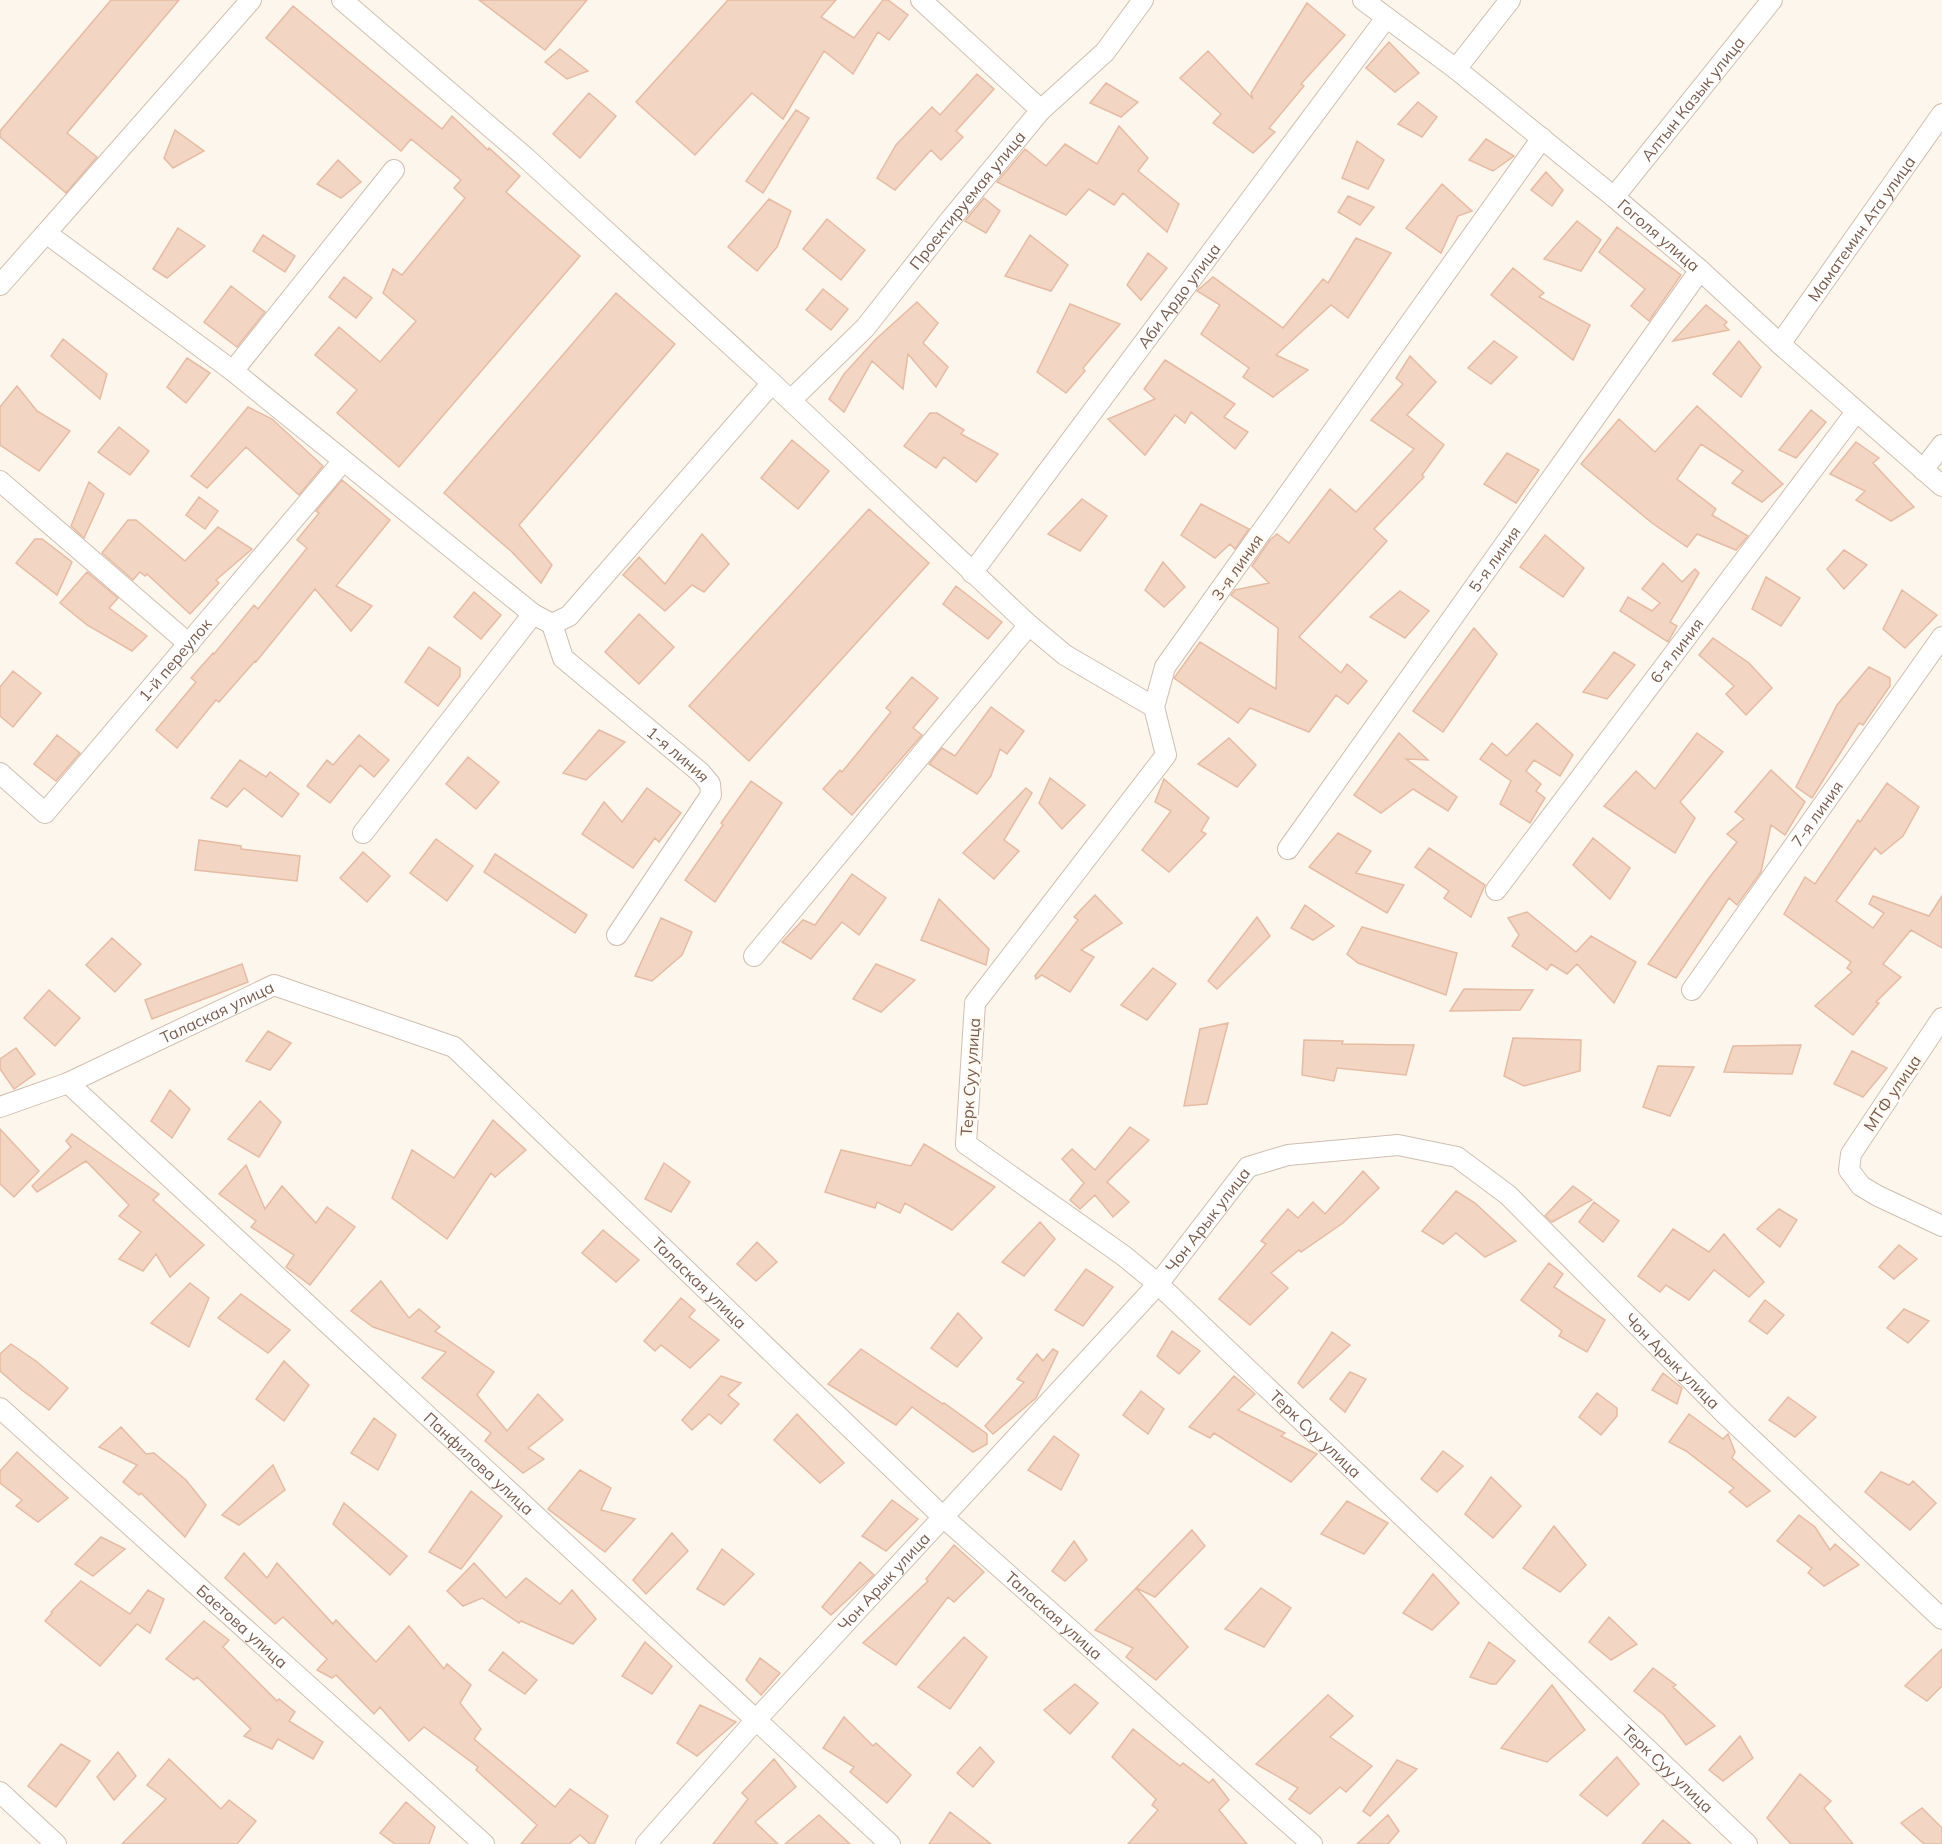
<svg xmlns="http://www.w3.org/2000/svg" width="1942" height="1844" viewBox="0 0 1942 1844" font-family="Mulish,sans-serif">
<rect width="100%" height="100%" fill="#fdf6ec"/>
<path fill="#f3d5c3" stroke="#e6bba3" stroke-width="1.5" d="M111 0H179L67 133 97 157 66 193 0 137V131Z
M479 0H587L545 50Z
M728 0H836L821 17 854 38 883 0H888L908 15 889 40 878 32 853 74 824 51 783 119 752 93 695 155 636 102Z
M1307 3 1345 35 1301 84 1304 86 1269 128 1275 132 1253 153 1213 123 1221 114 1180 78 1208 51 1253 99 1251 93Z
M293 6 442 129 452 116 488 150 489 148 520 176 506 192 580 256 399 467 337 413 357 390 315 355 339 327 380 362 416 321 383 293 393 269 402 275 465 198 454 188 461 180 411 139 401 151 266 38Z
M1389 42 1419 73 1395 92 1366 68Z
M560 49 588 71 567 79 545 62Z
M977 74 994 89 956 131 963 137 941 160 931 150 895 190 877 178 896 145 932 107 940 115Z
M1106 83 1138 102 1121 117 1090 103Z
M589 93 616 116 580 158 553 134Z
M1418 102 1437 117 1422 137 1398 124Z
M796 110 809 118 763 193 746 181Z
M1119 126 1148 158 1138 171 1179 204 1167 232 1123 193 1114 205 1089 189 1066 215 997 182 1025 149 1046 166 1065 144 1097 164Z
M175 130 204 151 173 168 164 158Z
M1486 139 1514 156 1493 171 1469 160Z
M1357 141 1384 160 1368 189 1342 178Z
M338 160 361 182 341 198 317 184Z
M1546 172 1563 190 1552 206 1531 190Z
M1442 184 1472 211 1458 216 1441 253 1406 228Z
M1348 196 1374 207 1360 225 1338 212Z
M984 198 1000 211 986 233 965 221Z
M769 199 791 211 777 247 757 271 728 247Z
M827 219 865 250 841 280 803 249Z
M1577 221 1601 240 1581 271 1544 259Z
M1617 227 1681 275 1649 321 1631 306 1645 289 1599 252Z
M178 228 205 246 167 278 153 269Z
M263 235 295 256 285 272 253 251Z
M1030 235 1068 265 1051 291 1005 276Z
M1356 238 1391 253 1348 318 1331 305 1276 355 1308 370 1273 397 1243 377 1249 368 1201 334 1220 305 1197 291 1213 277 1283 328 1323 279 1328 283Z
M1148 253 1167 268 1141 300 1127 285Z
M1513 268 1544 293 1539 297 1590 325 1573 360 1491 295Z
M344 277 372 298 356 318 329 297Z
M231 286 265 312 237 347 204 322Z
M823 289 848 309 831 330 806 310Z
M616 293 675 344 519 525 552 565 541 583 511 551 444 493Z
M917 302 938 323 923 343 948 367 936 387 908 354 903 389 872 361 844 412 829 399 844 374 876 339Z
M1070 304 1120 324 1083 368 1085 371 1066 393 1037 372Z
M1706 305 1727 322 1724 325 1729 330 1673 341Z
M63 339 107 374 100 399 51 356Z
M1494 341 1517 357 1491 384 1468 368Z
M1739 341 1761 367 1741 397 1713 374Z
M1410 356 1436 382 1407 415 1444 445 1422 475 1424 477 1374 529 1387 541 1299 637 1341 673 1347 664 1367 681 1348 704 1336 695 1309 732 1250 708 1238 723 1174 678 1200 642 1276 689 1278 628 1231 595 1235 590 1269 583 1252 566 1270 540 1277 534 1289 543 1330 489 1356 512 1414 449 1371 420 1403 384 1396 378Z
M187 358 210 373 186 403 167 387Z
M1165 360 1235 404 1224 417 1248 432 1235 449 1191 412 1185 423 1175 415 1145 455 1108 419 1155 399 1144 389Z
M17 386 37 411 70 431 39 471 0 445V407Z
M1697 406 1783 484 1762 502 1732 483 1743 471 1701 444 1677 479 1716 509 1712 515 1748 536 1736 550 1697 534 1687 547 1652 523 1581 464 1619 419 1655 452Z
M248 407 272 419 323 466 299 495 246 447 207 488 191 476Z
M1811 410 1826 422 1796 458 1779 450Z
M930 413H937L964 430 961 434 998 454 976 482 944 457 936 468 904 446Z
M119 427 149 451 130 475 98 452Z
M792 440 829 471 798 509 761 478Z
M1856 442 1879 458 1873 463 1914 507 1891 521 1856 500 1865 491 1830 474Z
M1507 453 1539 470 1516 503 1484 484Z
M342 480 390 520 336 586 372 606 351 631 315 589 256 662 255 661 219 702 216 700 177 748 156 730 196 682 191 678 213 653 214 654 254 605 258 609 307 548 297 540 319 513 316 511Z
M89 482 104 494 84 538 71 526Z
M199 497 218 511 205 529 186 515Z
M1082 499 1107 516 1080 551 1048 534Z
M1201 504 1249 529 1235 549 1230 544 1215 558 1181 535Z
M869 509 929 563 749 761 689 706Z
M128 520H136L185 561 218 527 252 549 216 580 219 583 190 614 147 574 145 576 140 572 133 580 102 553Z
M702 534 729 564 704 592 692 585 665 611 623 575 639 557 665 584Z
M1545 535 1584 568 1563 597 1520 567Z
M35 539H42L72 562 57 595 16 563Z
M1844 550 1867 565 1844 589 1827 569Z
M1163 562 1185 587 1164 607 1145 590Z
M1663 563 1682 582 1695 569 1699 573 1670 622 1677 626 1668 642 1620 611 1628 597 1652 611 1660 603 1642 589Z
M87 572 118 598 109 608 147 636 132 651 87 625 60 603Z
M1766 577 1800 598 1781 626 1752 609Z
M956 586 1002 622 988 639 943 604Z
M1902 590 1937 615 1905 648 1883 629Z
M1400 591 1429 611 1405 638 1370 617Z
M474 592 501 615 481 639 454 617Z
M639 614 674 647 639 684 605 652Z
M1474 628 1497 654 1443 732 1413 711Z
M1713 638 1749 663 1772 688 1746 715 1726 694 1734 686 1699 655Z
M429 647 460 668V676L438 706 405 682Z
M1614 652 1635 665 1607 699 1583 692Z
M1869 667 1890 678V686L1863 725 1859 723 1812 798 1796 787 1837 705Z
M13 671 41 693 13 727 0 716V687Z
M912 677 938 698 913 728 922 735 852 815 823 789 840 770 842 772 891 712 886 708Z
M991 707 1024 731 1007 754 1000 749 991 776 977 794 929 764 942 748 955 756Z
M1537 723 1573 755 1560 776 1534 760 1526 771 1541 784 1536 791 1545 798 1530 823 1500 804 1511 781 1480 759 1492 743 1507 756Z
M599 730 625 742 586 780 563 773Z
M1399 733 1428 760 1406 759 1457 797 1448 811 1413 789 1381 813 1354 795Z
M1697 733 1723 752 1680 802 1695 818 1675 853 1604 806 1636 771 1655 789Z
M57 735 80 753 56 781 34 764Z
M359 735 389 760 374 777 360 765 330 803 307 786 327 760 333 765Z
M1229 738 1256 765 1237 787 1198 764Z
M468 757 499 782 476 809 446 784Z
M240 760 266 777 270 772 299 794 282 817 244 788 227 807 211 798Z
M1771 770 1805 802 1785 835 1771 825 1761 872 1737 905 1729 898 1676 978 1648 964 1709 878 1737 842 1727 834 1744 819 1735 812Z
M1050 778 1085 805 1062 829 1039 803Z
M1164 779 1209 818 1201 831 1206 834 1169 872 1142 850 1171 811 1155 802Z
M751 781 782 803 715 902 685 880 723 825 721 823Z
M1887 783 1919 807 1903 836 1881 854 1875 848 1836 901 1873 928 1884 913 1869 904 1873 896 1929 916 1942 896V948L1911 930 1883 964 1901 977 1876 1002 1879 1003 1853 1035 1815 1006 1852 972 1847 968 1851 962 1784 914 1805 877 1815 884 1858 820 1860 822Z
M647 788 681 813 659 842 655 838 633 868 582 834 604 802 622 822Z
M1026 788 1032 793 1004 840 1019 851 994 879 963 853Z
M1338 833 1371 851 1356 873 1404 885 1387 913 1309 867Z
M1593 838 1630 868 1610 899 1573 865Z
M436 839 473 866 447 901 410 873Z
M199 840 241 846V849L300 856 297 881 195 870Z
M1429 848 1485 885 1471 917 1444 898 1449 891 1415 867Z
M363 852 390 876 367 902 340 878Z
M495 854 587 915 575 933 484 872Z
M852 874 886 898 859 935 842 922 811 959 782 942 803 920 815 925Z
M1095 895 1122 923 1081 950 1094 957 1070 992 1042 975 1036 979 1035 976 1078 920 1074 917Z
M939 899 989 949 986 965 921 940Z
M1305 905 1334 926 1313 940 1291 928Z
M1527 912 1576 952 1591 936 1636 962 1614 1003 1577 964 1567 974 1551 964 1547 970 1512 946 1519 935 1508 918Z
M1257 917 1270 936 1217 989 1208 981Z
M661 918 692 932 682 955 652 981 635 976Z
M1362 927 1457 953 1446 995 1358 963 1347 954Z
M112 938 141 964 115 992 86 965Z
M242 964 248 982 152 1019 145 1000Z
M876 964 915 980 881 1012 853 999Z
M1153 968 1176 984 1147 1020 1121 1005Z
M1464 989 1533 990 1520 1010 1450 1011Z
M49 990 80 1018 55 1046 24 1018Z
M1228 1023 1207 1104 1184 1106 1200 1029Z
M268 1031 291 1043 270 1070 246 1061Z
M1513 1038 1581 1040 1580 1071 1524 1086 1504 1076Z
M1304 1040 1343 1041 1342 1044 1414 1045 1406 1075 1337 1068 1334 1081 1302 1075Z
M1801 1045 1792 1074 1724 1072 1733 1046Z
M16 1048 35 1074 14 1089 0 1069V1059Z
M1852 1051 1887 1068 1863 1097 1834 1084Z
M1658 1066 1694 1067 1670 1116 1643 1107Z
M170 1090 190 1109 172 1138 151 1121Z
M260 1101 281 1122 259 1157 228 1139Z
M493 1120 526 1150 495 1177 491 1173 447 1239 392 1198 412 1150 454 1178Z
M1130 1127 1149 1140 1107 1182 1129 1202 1113 1217 1095 1195 1080 1209 1070 1200 1084 1183 1062 1159 1072 1149 1095 1170Z
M0 1129 39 1171 14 1197 0 1184Z
M72 1134 159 1194 153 1200 204 1245 170 1277 156 1254 143 1271 119 1259 141 1232 119 1216 129 1205 86 1161 37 1192 32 1186 71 1147 66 1141Z
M924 1144 995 1187 952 1230 905 1203 900 1213 877 1202 875 1208 825 1192 841 1150 911 1166Z
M664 1163 690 1182 671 1212 645 1199Z
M246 1165 265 1209 282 1186 316 1223 327 1207 355 1227 310 1285 286 1267 294 1255 251 1227 256 1221 219 1194Z
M1363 1171 1379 1188 1343 1223 1301 1252 1299 1250 1271 1273 1288 1288 1250 1325 1219 1299 1266 1244 1261 1241 1288 1209 1298 1218 1313 1202 1325 1214Z
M1573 1186 1592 1200 1552 1222 1545 1216Z
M1456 1191 1475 1203 1516 1241 1485 1257 1456 1233 1443 1244 1422 1231Z
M1594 1202 1619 1221 1603 1242 1579 1222Z
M1779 1209 1797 1220 1780 1247 1757 1229Z
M1040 1222 1055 1239 1024 1276 1002 1262Z
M1673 1229 1709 1252 1724 1234 1764 1282 1749 1297 1714 1270 1689 1300 1666 1285 1660 1292 1638 1276Z
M603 1230 639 1260 616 1282 582 1253Z
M757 1242 777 1262 756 1281 737 1264Z
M1899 1245 1917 1259 1894 1279 1879 1267Z
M1549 1263 1563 1274 1554 1287 1605 1320 1587 1352 1559 1336 1562 1331 1521 1300Z
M1086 1269 1113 1287 1083 1326 1055 1310Z
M381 1281 409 1318 419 1309 440 1327 435 1331 494 1372 477 1395 507 1431 538 1394 563 1420 528 1448 544 1459 523 1473 485 1441 491 1433 422 1378 446 1352 373 1327 351 1311Z
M190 1283 209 1298 189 1347 151 1323Z
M241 1294 290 1330 268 1353 218 1318Z
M681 1298 695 1310 689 1317 719 1340 690 1368 661 1345 655 1351 644 1341Z
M1765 1300 1784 1315 1767 1334 1749 1321Z
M1904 1309 1929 1321 1908 1343 1887 1328Z
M958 1313 982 1338 957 1367 931 1348Z
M1172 1331 1200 1351 1179 1374 1157 1356Z
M1332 1332 1350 1345 1303 1388 1298 1383Z
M11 1344 36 1361 68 1388 49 1410 23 1391 0 1371V1354Z
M861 1349 943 1404 944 1403 987 1434V1444L973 1452 912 1407 896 1425 828 1384Z
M1053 1349 1058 1352 1036 1398 993 1434 985 1426 1024 1382 1017 1379 1037 1354 1043 1361Z
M284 1361 309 1385 284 1421 256 1399Z
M1350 1372 1366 1379 1345 1412 1330 1399Z
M1663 1373 1682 1388 1677 1404 1652 1390Z
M721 1376 741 1383 728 1395 739 1404 721 1424 709 1414 692 1430 682 1420Z
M1234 1376 1255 1394 1238 1410 1285 1433 1281 1436 1317 1454 1291 1482 1214 1433 1210 1438 1189 1427Z
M1141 1391 1164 1409 1148 1434 1123 1415Z
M1597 1393 1617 1408V1416L1601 1435 1579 1417Z
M1788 1397 1816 1417 1795 1437 1769 1420Z
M797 1414 844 1463 820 1483 774 1440Z
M1689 1414 1723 1439 1728 1434 1735 1452 1732 1458 1770 1491 1747 1507 1729 1492 1734 1488 1686 1451 1669 1442Z
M374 1418 396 1435 378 1470 351 1453Z
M121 1427 146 1454 154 1453 186 1480 206 1505 185 1537 141 1493 139 1495 123 1482 137 1465 99 1447Z
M1054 1436 1079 1455 1061 1490 1028 1470Z
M1443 1451 1463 1466 1437 1492 1421 1479Z
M17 1452 68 1498 38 1522 16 1506 22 1500 0 1483V1471Z
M273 1465 285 1490 239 1525 222 1515Z
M580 1470 611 1488 601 1510 635 1519 605 1552 548 1509Z
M1881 1472 1909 1485 1913 1481 1936 1503 1910 1530 1865 1492Z
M1491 1477 1521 1506 1493 1538 1465 1514Z
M471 1491 502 1516 461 1569 429 1552Z
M892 1500 918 1519 886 1551 862 1536Z
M1347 1501 1388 1523 1364 1554 1321 1534Z
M344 1503 407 1556 390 1575 333 1524Z
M1799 1515 1815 1527 1830 1550 1835 1544 1859 1565 1824 1586 1808 1573 1812 1568 1777 1541Z
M1554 1526 1586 1565 1560 1592 1523 1568Z
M1192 1530 1205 1546 1155 1597 1136 1588Z
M672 1533 688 1551 646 1594 633 1580Z
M101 1537 125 1549 93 1576 75 1564Z
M1074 1541 1087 1560 1065 1581 1052 1571Z
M954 1545 984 1572 954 1602 948 1597 896 1665 863 1643 928 1581 926 1579Z
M722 1549 754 1574 724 1605 697 1589Z
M244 1553 267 1578 277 1563 333 1624 336 1620 376 1662 409 1626 444 1669 447 1664 471 1685 460 1703 481 1729 474 1739 555 1807 570 1789 608 1816 594 1844H590L580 1835 569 1844H521L537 1825 476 1770 478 1767 424 1727 409 1741 380 1707 374 1714 336 1675 332 1678 317 1670 327 1659 283 1617 275 1624 225 1578Z
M860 1562 874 1575 831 1615 822 1607Z
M474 1563 506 1598 526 1578 560 1604 572 1590 596 1619 573 1644 521 1621 519 1623 482 1598 463 1606 447 1591Z
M1433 1574 1459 1603 1432 1630 1403 1613Z
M81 1581 130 1614 148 1590 164 1599 150 1633 137 1624 100 1666 45 1621 52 1613 51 1612Z
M1136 1588 1188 1647 1156 1680 1126 1657 1133 1648 1095 1630Z
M1261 1588 1291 1608 1264 1647 1225 1629Z
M1609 1617 1637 1644 1611 1660 1589 1642Z
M204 1621 229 1640 223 1647 277 1701 279 1699 295 1712 289 1721 323 1742 313 1759 278 1739 272 1749 244 1736 251 1729 197 1677 194 1680 166 1659Z
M964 1637 987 1657 950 1709 918 1687Z
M645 1642 672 1666 652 1694 622 1676Z
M1489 1642 1515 1661 1496 1684H1491L1470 1677Z
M1942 1649V1686L1927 1701 1905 1686Z
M503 1652 537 1680 525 1694 489 1670Z
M760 1658 780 1673 761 1695 746 1680Z
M1653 1668 1676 1685 1673 1687 1715 1726 1686 1745 1664 1715 1634 1691Z
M1075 1684 1098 1703 1070 1734 1044 1710Z
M1552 1685 1585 1730 1547 1762 1501 1748Z
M1328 1695 1353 1716 1330 1737 1372 1766 1346 1792 1340 1787 1310 1814 1289 1799 1298 1788 1256 1764Z
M700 1705 736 1722 697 1756 677 1743Z
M844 1717 873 1746 876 1743 911 1775 887 1803 850 1772 854 1767 823 1748Z
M1133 1729 1180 1766 1183 1763 1209 1783 1213 1779 1229 1800 1219 1810 1247 1844H1128L1158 1810 1152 1805 1156 1799 1112 1757Z
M1740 1736 1753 1758 1723 1781 1709 1770Z
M61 1744 90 1761 56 1807 28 1786Z
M980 1747 994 1762 973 1787 957 1773Z
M118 1752 136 1776 114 1800 97 1777Z
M1617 1757 1639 1784 1607 1816 1580 1795Z
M169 1759 221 1809 229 1800 256 1821 237 1844H122L166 1799 147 1785Z
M774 1759 796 1787 755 1822 778 1844H713L748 1799 742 1793Z
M1397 1760 1417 1769 1370 1816 1363 1811Z
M1800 1774 1831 1801 1824 1808 1853 1844H1791L1767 1818Z
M406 1802 435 1827 429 1844H395L380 1833Z
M1922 1808 1942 1828V1844H1924L1901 1823Z
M950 1812 991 1844H929Z
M819 1815 850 1844H785Z
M1388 1815 1399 1831 1388 1844H1357Z
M1663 1820 1691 1844H1642Z"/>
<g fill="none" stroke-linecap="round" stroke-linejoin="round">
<defs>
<g id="street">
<path d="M342 0 525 157 772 383 1029 625 1065 655 1154 707"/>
<path d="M921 0 1041 110"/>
<path id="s1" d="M1363 0 1456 69 1614 197 1700 270 1780 344 1942 486"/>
<path d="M1456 69 1510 0"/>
<path id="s2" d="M1542 138 1165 667 1154 707 1166 755 975 1003 966 1144 1124 1256 1158 1284 1747 1844"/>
<path id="s3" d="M1614 197 1772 0"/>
<path d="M46 233 251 0"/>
<path d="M0 285 46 233 233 371 533 614 552 624 569 616 772 383"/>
<path id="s4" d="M1780 344 1942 114"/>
<path d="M233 371 394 170"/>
<path id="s5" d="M791 400 865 328 950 220 1041 110 1105 52 1143 0"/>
<path d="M1923 470 1942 445"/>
<path d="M0 481 189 644"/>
<path id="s6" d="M972 573 1386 18"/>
<path id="s7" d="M552 624 563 658 701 773 710 784 711 795 617 935"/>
<path id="s8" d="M0 773 45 813 343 461"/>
<path d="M363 833 533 614"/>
<path id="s9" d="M1288 849 1700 270"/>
<path id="s10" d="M1496 890 1856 412"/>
<path d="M754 956 1029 625"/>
<path id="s11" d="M1692 990 1942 637"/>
<path d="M1942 1018 1851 1154 1849 1170 1861 1186 1878 1196 1942 1226"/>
<path id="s12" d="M68 1083 890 1844"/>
<path id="s13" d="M0 1107 68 1083 274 985 454 1047 942 1516 1312 1844"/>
<path id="s14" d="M0 1408 484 1844"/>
<path d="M0 1792 56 1844"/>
<path id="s15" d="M646 1844 755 1721 1158 1284 1248 1167 1288 1155 1398 1145 1457 1157 1508 1195 1725 1414 1942 1619"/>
</g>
</defs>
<use href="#street" stroke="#d1beb0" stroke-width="22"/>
<use href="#street" stroke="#fff" stroke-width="20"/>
</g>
<g text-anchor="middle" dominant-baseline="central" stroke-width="5" stroke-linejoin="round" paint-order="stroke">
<g font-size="16" fill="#7a5c4d" stroke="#fffaf3">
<text stroke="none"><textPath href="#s3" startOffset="126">Алтын Казык улица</textPath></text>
<text stroke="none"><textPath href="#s5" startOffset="267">Проектируемая улица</textPath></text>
<text stroke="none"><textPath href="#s4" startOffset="141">Маматемин Ата улица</textPath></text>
<text stroke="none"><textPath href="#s1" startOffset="378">Гоголя улица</textPath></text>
<text stroke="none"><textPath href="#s6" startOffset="346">Аби Ардо улица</textPath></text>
<text stroke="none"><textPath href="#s9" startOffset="356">5-я линия</textPath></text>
<text transform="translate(1237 567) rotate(-55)">3-я линия</text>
<text stroke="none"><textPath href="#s10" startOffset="300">6-я линия</textPath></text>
<text stroke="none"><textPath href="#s8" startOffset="261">1-й переулок</textPath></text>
<text stroke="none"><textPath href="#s7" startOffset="186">1-я линия</textPath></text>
<text stroke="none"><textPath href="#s11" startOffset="216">7-я линия</textPath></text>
<text stroke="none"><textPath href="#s13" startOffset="237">Талаская улица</textPath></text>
<text transform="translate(970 1077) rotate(-86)">Терк Суу улица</text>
<text transform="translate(1892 1093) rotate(-56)">МТФ улица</text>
<text stroke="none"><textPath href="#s15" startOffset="840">Чон Арык улица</textPath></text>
<text stroke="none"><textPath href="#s13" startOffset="831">Талаская улица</textPath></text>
<text stroke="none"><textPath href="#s15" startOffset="1416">Чон Арык улица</textPath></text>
<text stroke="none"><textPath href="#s2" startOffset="1650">Терк Суу улица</textPath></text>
<text stroke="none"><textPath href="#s12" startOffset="560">Панфилова улица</textPath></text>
<text stroke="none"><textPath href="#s15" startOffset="354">Чон Арык улица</textPath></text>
<text stroke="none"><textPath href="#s13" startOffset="1317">Талаская улица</textPath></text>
<text stroke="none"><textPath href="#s14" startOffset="326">Баетова улица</textPath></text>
<text stroke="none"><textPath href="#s2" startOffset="2136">Терк Суу улица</textPath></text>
</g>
</g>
</svg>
